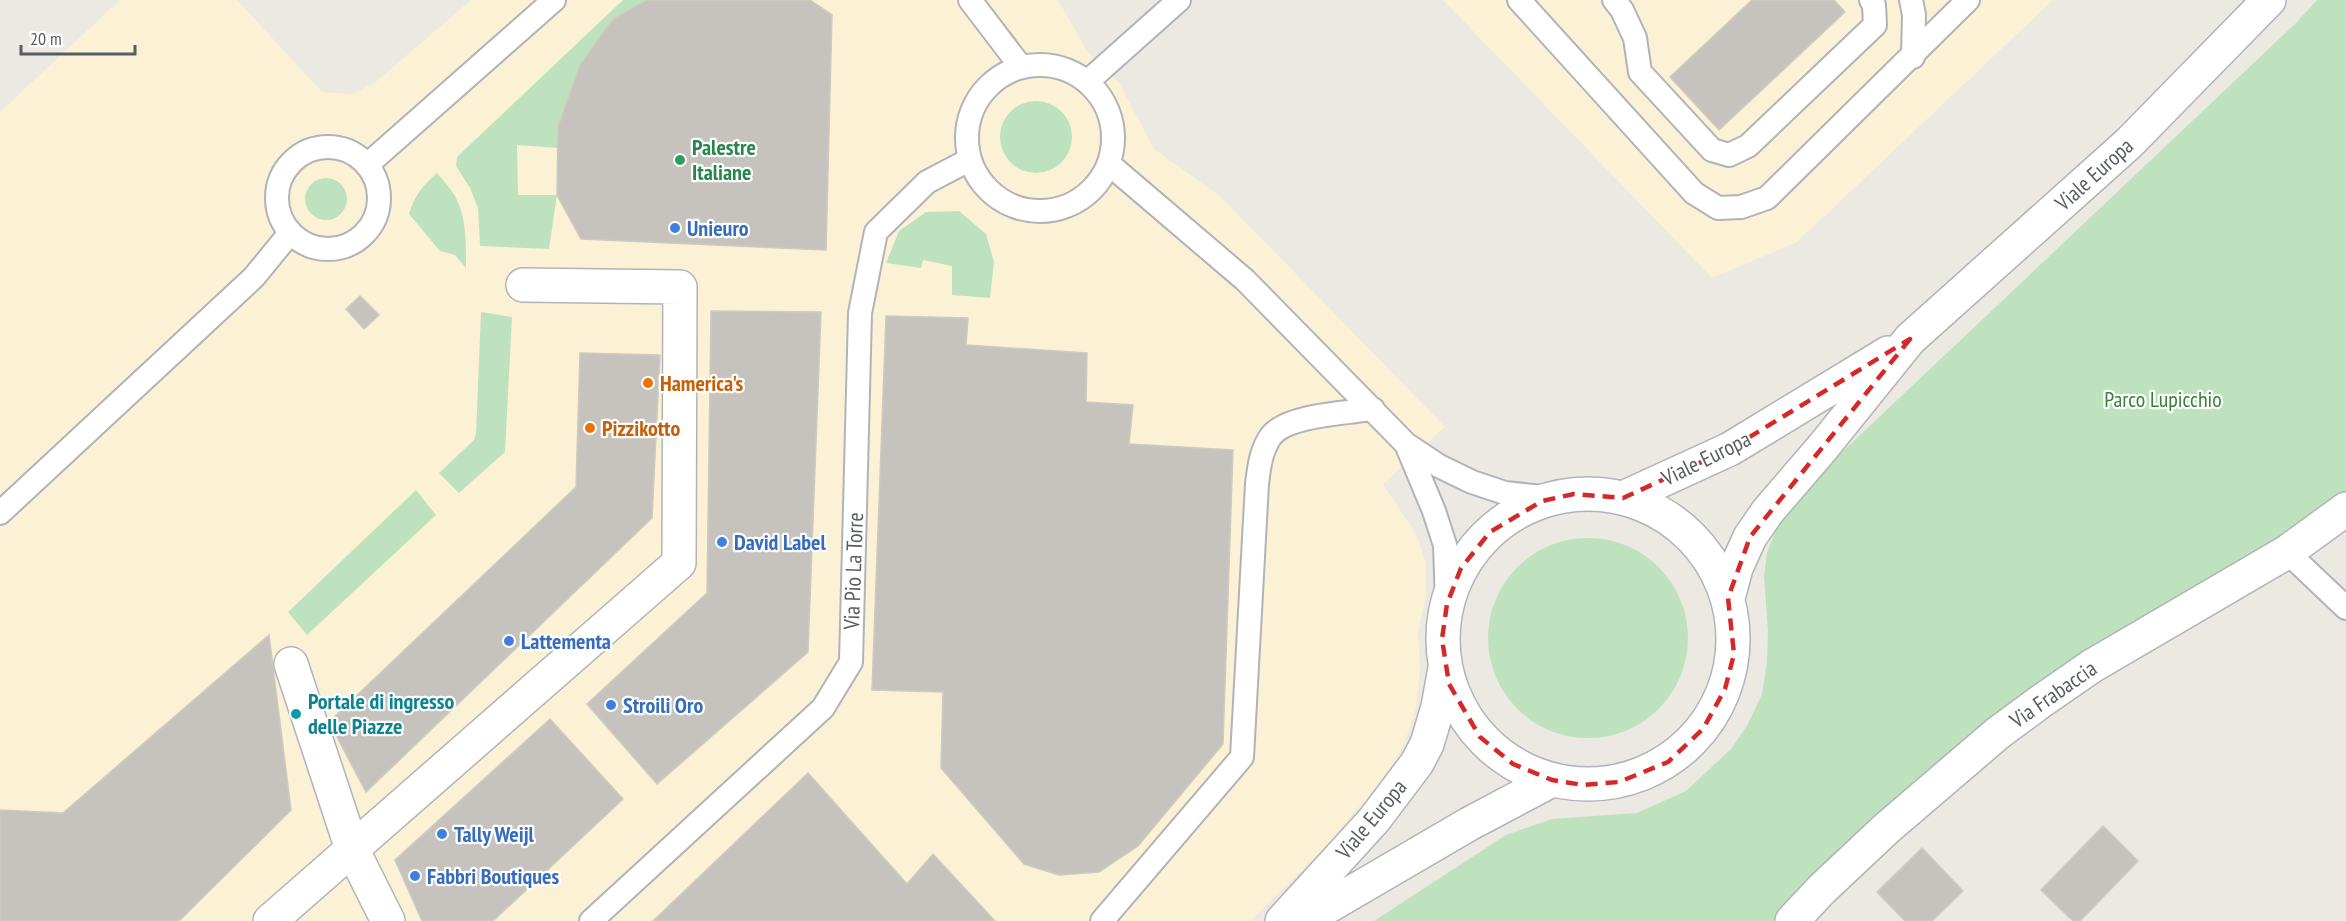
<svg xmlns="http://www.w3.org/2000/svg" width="2346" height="921" viewBox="0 0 2346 921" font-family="'PT Sans Narrow',sans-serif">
<rect width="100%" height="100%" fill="#ebe9e1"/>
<path fill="#fbf2d6" d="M120 0H237L322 92 353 94 377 81 471 0H1058L1087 51 1119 83 1154 149 1221 197 1445 427 1383 484 1416 534 1426 563V595L1418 633 1420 668 1416 708 1404 745 1380 782 1327 845 1250 921H0V112Z
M1443 0H2053L1797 242 1712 278Z"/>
<path fill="#bee2be" d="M623 0H647L613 19 580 65 558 127V148L517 145 518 195H557L549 249 480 246 478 208 470 188 456 166 457 157Z
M2317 0H2346V495L2315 518 2100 649 1779 921H1374L1506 835 1552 819 1637 813 1686 791 1731 749 1748 724 1762 694 1767 663 1768 631 1764 576 1767 553 1776 529 1790 508 1821 472 2297 22Z
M1000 137a36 36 0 1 1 72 0a36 36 0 1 1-72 0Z
M437 173C443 180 450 188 455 196 467 218 466 244 466 268L455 255 440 251 409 214C414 196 423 185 437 173Z
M305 199a21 21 0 1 1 42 0a21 21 0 1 1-42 0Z
M959 211 986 234 994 262 990 298 952 295V266L923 260 921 268 886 263 899 231 926 212Z
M481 312 512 317 505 452 459 493 439 473 474 440 476 433Z
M416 490 436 515 307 635 288 612Z
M1488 638a100 100 0 1 1 200 0a100 100 0 1 1-200 0Z"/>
<path fill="#c6c3be" stroke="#cfcabf" stroke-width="1.5" d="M647 0H810L832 15 826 250 581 239 557 195 558 127 580 65 613 19Z
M1752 0H1834L1845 12 1719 130 1670 77Z
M360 296 379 315 364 329 346 309Z
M711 311 821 312 808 652 657 784 587 704 707 593Z
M886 316 968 318 966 345 1087 353 1086 402 1133 405 1129 444 1233 450 1223 744 1138 846 1099 872 1059 875 1024 864 941 768 943 692 872 690Z
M580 353 660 355 652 518 366 792 329 722 576 487Z
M269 635 291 810 179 921H0V810L63 813Z
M550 719 623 799 493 921H422L395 860Z
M808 773 907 884 933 854 995 921H653Z
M2103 826 2138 861 2080 921H2073L2041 890Z
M1922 848 1963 891 1932 921H1905L1877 892Z"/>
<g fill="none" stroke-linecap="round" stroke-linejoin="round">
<defs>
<path id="service" d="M970 0 1021 67
M1519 0 1694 193 1718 208 1741 207 1767 198 1968 0
M1614 0 1622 10 1635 38 1640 72 1712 150 1729 155 1748 146 1875 25 1874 5 1871 0
M1911 0 1914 15 1913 57
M967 138a73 73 0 1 1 146 0a73 73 0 1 1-146 0Z
M1087 82 1179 0
M277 198a51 51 0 1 1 102 0a51 51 0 1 1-102 0Z
M1109 164 1245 280 1406 444 1439 466 1472 482 1505 493 1553 498
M367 165 554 0
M1406 444 1434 511 1445 545 1447 604
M0 513 254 277 290 233
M2287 552 2346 608
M591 921 823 708 851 662 860 313 876 232 927 182 969 160
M1102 921 1242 757 1257 484C1259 467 1261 450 1271 436 1287 415 1347 413 1373 409"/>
<path id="pedestrian" d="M291 664 352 849 388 921
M270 921 679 563 680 287 523 285"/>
<path id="minor" d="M1792 921 1822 889 1887 828 1998 733 2040 702 2092 666 2287 552 2346 509"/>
<path id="tertiary" d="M1443 639a145 145 0 1 1 290 0a145 145 0 1 1-290 0Z
M1623 498 1730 449 1888 353
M1728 598 1736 568 1750 537 1768 511 1823 447 1910 339 2129 143 2269 0
M1282 921 1374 820 1417 763 1427 744 1438 707 1445 668
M1303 921 1469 824 1552 780"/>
</defs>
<use href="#service" stroke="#b1b3b8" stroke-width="26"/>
<use href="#pedestrian" stroke="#b1b3b8" stroke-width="36"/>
<use href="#minor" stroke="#b1b3b8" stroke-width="36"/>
<use href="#tertiary" stroke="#b1b3b8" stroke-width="36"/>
<use href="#service" stroke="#fff" stroke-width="22"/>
<use href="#pedestrian" stroke="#fff" stroke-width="33"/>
<use href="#minor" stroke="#fff" stroke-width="33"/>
<use href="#tertiary" stroke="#fff" stroke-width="33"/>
</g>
<path fill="none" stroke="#d62828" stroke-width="4.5" stroke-dasharray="12 8" stroke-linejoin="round" d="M1910 339 1750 537 1728 598 1734 654 1725 689 1703 729 1668 762 1619 782 1583 785 1552 780 1513 764 1480 737 1449 684 1442 639 1447 604 1461 568 1490 532 1542 501 1574 494 1623 498 1730 449Z"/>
<circle fill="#2e9e5b" stroke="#fff" stroke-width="2" cx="680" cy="160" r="6"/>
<g fill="#3f7fe0" stroke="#fff" stroke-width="2">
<circle cx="675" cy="228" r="6"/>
<circle cx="722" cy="542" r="6"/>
<circle cx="509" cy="641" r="6"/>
<circle cx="611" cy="705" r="6"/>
<circle cx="442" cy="834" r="6"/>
<circle cx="415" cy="876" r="6"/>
</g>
<g fill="#e8710a" stroke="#fff" stroke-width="2">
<circle cx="648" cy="383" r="6"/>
<circle cx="590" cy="428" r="6"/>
</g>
<circle fill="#0f9aa8" stroke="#fff" stroke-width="2" cx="296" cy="714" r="6"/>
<g text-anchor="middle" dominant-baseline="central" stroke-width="4.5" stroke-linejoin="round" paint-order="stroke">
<g font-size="22" font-weight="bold" fill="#27864d" stroke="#fff" text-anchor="start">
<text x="692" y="147">Palestre<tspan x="692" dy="25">Italiane</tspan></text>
</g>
<g font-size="22" fill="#595d61" stroke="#fff">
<text transform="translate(2094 174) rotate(-42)">Viale Europa</text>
<text transform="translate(1706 458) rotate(-26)">Viale Europa</text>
<text transform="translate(853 571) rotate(-88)">Via Pio La Torre</text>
<text transform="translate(2053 694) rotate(-35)">Via Frabaccia</text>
<text transform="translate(1371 819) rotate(-50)">Viale Europa</text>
</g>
<g font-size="22" font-weight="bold" fill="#366cbe" stroke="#fff" text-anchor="start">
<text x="687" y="228">Unieuro</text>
<text x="734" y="542">David Label</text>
<text x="521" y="641">Lattementa</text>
<text x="623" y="705">Stroili Oro</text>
<text x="454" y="834">Tally Weijl</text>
<text x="427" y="876">Fabbri Boutiques</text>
</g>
<g font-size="22" font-weight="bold" fill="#c56008" stroke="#fff" text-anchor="start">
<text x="660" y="383">Hamerica's</text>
<text x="602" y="428">Pizzikotto</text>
</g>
<g font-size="22" fill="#39803b" stroke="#fff">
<text x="2163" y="399">Parco Lupicchio</text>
</g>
<g font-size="22" font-weight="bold" fill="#0d838f" stroke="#fff" text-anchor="start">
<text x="308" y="701">Portale di ingresso<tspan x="308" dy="25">delle Piazze</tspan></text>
</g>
</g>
<path d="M21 45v9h114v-9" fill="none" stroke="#595d61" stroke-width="3"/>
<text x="30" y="45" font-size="18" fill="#595d61" stroke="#ffffff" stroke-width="4.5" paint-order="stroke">20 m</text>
</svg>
